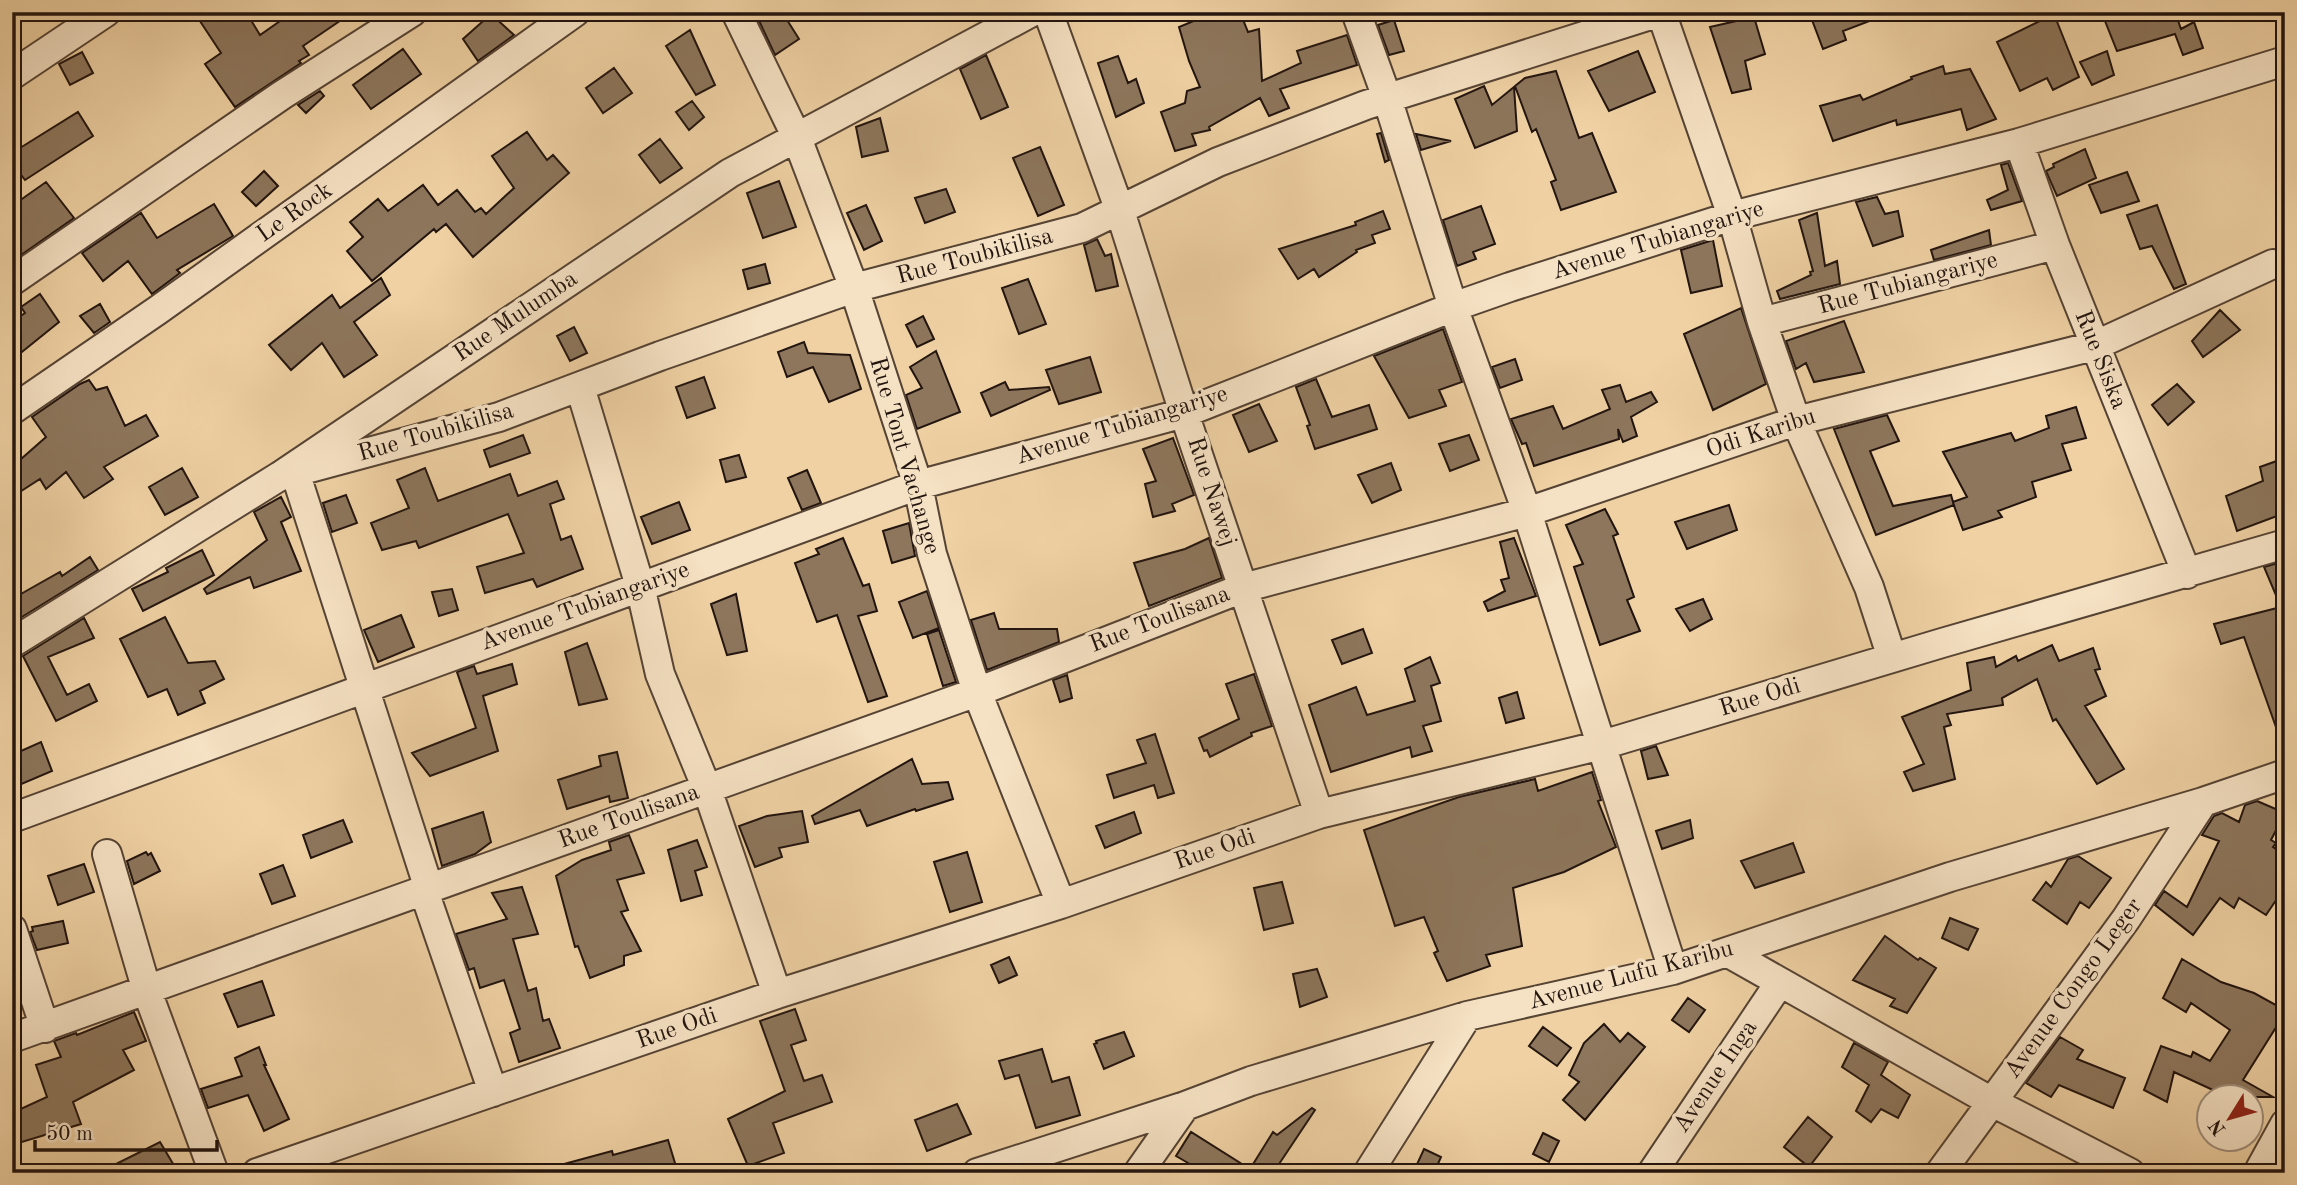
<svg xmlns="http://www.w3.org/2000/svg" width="2297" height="1185" viewBox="0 0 2297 1185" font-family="'Old Standard TT',serif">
<rect width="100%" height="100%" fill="#efd1a3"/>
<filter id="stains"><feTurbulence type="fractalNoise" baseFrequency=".00286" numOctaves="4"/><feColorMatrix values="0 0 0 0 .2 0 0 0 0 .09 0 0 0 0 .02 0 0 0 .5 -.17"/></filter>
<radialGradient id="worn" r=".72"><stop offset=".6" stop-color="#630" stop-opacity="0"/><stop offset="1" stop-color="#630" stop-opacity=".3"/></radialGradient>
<path fill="#8d765c" stroke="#22140f" stroke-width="2" d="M194 12H246L260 35 293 12H353L303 46 309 55 299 61 301 63 235 107 205 64 221 53Z
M755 12H782L799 39 775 55Z
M1215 12H1240L1248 32 1259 29 1262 81 1301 63 1297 51 1347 35 1357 65 1280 89 1289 108 1269 116 1260 98 1209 127 1210 130 1192 134 1196 145 1175 151 1161 112 1185 103 1187 91 1200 87 1189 61 1179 27Z
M1809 12H1887L1888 14 1843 31 1846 40 1823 49Z
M2139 12H2175L2181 29 2194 22 2203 48 2183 55 2175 34 2117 51 2105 21Z
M491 14 514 35 478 61 463 39Z
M2054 14 2079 77 2053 90 2047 78 2020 91 1997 42Z
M1754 17 1765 54 1745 61 1751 89 1732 93 1710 27Z
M1394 20 1404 51 1389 55 1378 25Z
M690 30 715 85 696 95 666 46Z
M403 49 421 74 371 109 353 85Z
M1638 51 1655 92 1609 111 1588 71Z
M2107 51 2114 75 2092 85 2080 62Z
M82 52 93 73 70 85 59 64Z
M986 55 1008 107 981 119 960 69Z
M1118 56 1128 83 1136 79 1144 103 1116 117 1098 63Z
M1943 66 1945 74 1970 69 1996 119 1967 130 1961 109 1897 125 1896 120 1833 141 1820 106 1860 95 1863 100 1912 79 1911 77Z
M614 68 632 93 603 113 586 88Z
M1556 71 1579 138 1592 133 1616 192 1561 210 1551 182 1556 180 1536 129 1532 132 1515 86 1525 78Z
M1484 86 1492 105 1514 87 1517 131 1475 148 1455 99Z
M320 91 324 96 306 113 298 105Z
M692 101 704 117 689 130 676 112Z
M78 112 93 136 25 180 12 163V153Z
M880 118 888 151 862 157 856 127Z
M527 132 547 160 553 155 569 173 473 257 446 224 436 232 434 229 372 281 347 251 363 237 350 222 378 199 388 211 423 185 438 205 457 190 475 212 481 208 486 214 514 188 492 156Z
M1381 133 1389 160 1385 162 1377 134Z
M1416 134 1451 141 1421 150Z
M660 139 682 168 660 183 639 155Z
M1040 147 1064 205 1038 216 1013 158Z
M2085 149 2096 178 2057 196 2046 171 2054 167 2053 164Z
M2008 163 2022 201 1991 210 1987 200 2008 190 2001 165Z
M264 171 278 186 256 206 242 192Z
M2127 172 2139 201 2101 213 2089 185Z
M779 181 796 227 763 238 747 193Z
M46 182 74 218 21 255 12 242V206Z
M946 189 955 212 925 223 915 198Z
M1877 197 1885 214 1898 211 1903 236 1873 246 1856 202Z
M214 204 233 236 177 270 180 273 152 294 128 261 103 281 82 253 141 213 157 238Z
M866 205 882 241 864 250 847 213Z
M2157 205 2186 284 2174 289 2152 246 2140 249 2127 215Z
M1481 206 1495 244 1473 252 1476 259 1457 266 1443 220Z
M1383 211 1390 229 1372 235 1375 243 1356 250 1357 252 1319 277 1314 269 1298 279 1279 249 1356 225 1355 222Z
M1817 213 1825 266 1837 261 1840 284 1780 299 1777 291 1811 275 1810 272 1813 271 1799 220Z
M1989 230 1991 245 1934 260 1931 250Z
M1097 239 1105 256 1111 254 1118 286 1096 291 1084 245Z
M1713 240 1722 286 1691 293 1681 250Z
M765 264 770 283 748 289 743 270Z
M381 278 390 295 354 322 377 355 344 377 322 343 291 370 269 345 332 295 340 308Z
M1028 279 1046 324 1019 334 1002 288Z
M40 294 59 322 12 360V322L25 313 21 307Z
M100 304 110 322 94 333 80 316Z
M1741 308 1766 384 1713 410 1684 334Z
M2220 310 2240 330 2203 357 2192 341Z
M923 316 934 339 917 347 906 325Z
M1844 321 1864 372 1814 382 1806 363 1796 369 1786 341Z
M574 327 587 353 570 361 557 336Z
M1443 329 1462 382 1439 390 1446 406 1409 418 1374 356Z
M804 342 808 353 850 355 861 389 829 402 813 367 787 377 778 352Z
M936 351 960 412 917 429 906 395 922 388 910 367Z
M1090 357 1101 392 1059 404 1046 370Z
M1515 359 1522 380 1500 388 1492 367Z
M704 377 715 408 687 418 676 387Z
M1316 379 1332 417 1369 405 1377 429 1315 449 1307 426 1310 425 1296 387Z
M89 380 96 390 107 387 125 426 146 415 158 436 104 467 113 479 84 498 66 472 46 489 40 479 12 497V467L46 437 32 417 80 384Z
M1005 382 1009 390 1049 387 1050 390 991 416 981 393Z
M2177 384 2194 402 2168 425 2152 405Z
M1620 385 1626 402 1651 392 1657 402 1631 417 1637 436 1623 442 1618 429 1619 439 1534 466 1526 443 1522 444 1511 419 1553 406 1563 429 1610 409 1602 390Z
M1259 404 1277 441 1249 452 1233 415Z
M2076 407 2086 438 2062 444 2071 470 2032 482 2036 497 1998 511 2002 517 1963 530 1953 503 1954 505 1876 535 1834 429 1887 415 1899 441 1870 451 1893 506 1951 495 1953 502 1967 497 1943 452 2011 433 2015 441 2049 428 2046 416Z
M523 435 530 453 490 467 484 450Z
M1469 435 1479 460 1450 471 1439 444Z
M1173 438 1194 495 1172 504 1175 511 1153 517 1145 484 1156 481 1143 449Z
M739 455 746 477 726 482 720 460Z
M2285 458V513L2237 531 2226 496 2263 481 2260 467Z
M1391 463 1401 490 1372 503 1358 475Z
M182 468 198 497 165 515 149 487Z
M425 468 438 501 510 474 518 496 557 481 564 499 550 504 561 540 571 536 583 569 537 587 533 579 485 593 477 567 524 553 508 514 419 548 416 541 382 550 371 523 409 508 397 480Z
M807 470 821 503 802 510 788 478Z
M346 495 357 523 332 532 323 503Z
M281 497 291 517 281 522 301 571 254 588 250 577 207 594 204 589 267 540 254 512Z
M679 502 690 530 652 544 641 517Z
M1729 505 1737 530 1687 549 1675 522Z
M1605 509 1618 534 1613 536 1634 597 1627 600 1640 631 1600 645 1574 567 1583 564 1566 525Z
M909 523 915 556 892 563 883 531Z
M843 538 863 586 869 584 877 611 858 616 887 696 868 702 837 615 817 622 795 563 819 554 816 549Z
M1209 538 1222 578 1149 606 1134 563 1185 549Z
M1514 538 1536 596 1488 611 1484 602 1505 591 1501 580 1509 578 1500 542Z
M202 550 214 575 143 611 132 589 168 572 166 568Z
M90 557 98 570 12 623V599L60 572 62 576Z
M2285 561V743L2282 744 2244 637 2221 644 2214 624 2281 607 2264 567Z
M452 589 458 610 439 616 432 592Z
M927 591 939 628 913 638 899 602Z
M736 594 747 651 727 655 711 604Z
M1703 599 1712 619 1690 631 1676 609Z
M994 613 999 629H1057L1059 642 987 670 971 620Z
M401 615 414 647 378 662 364 630Z
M165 617 188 663 215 661 224 679 200 691 205 703 178 715 167 689 148 697 120 639Z
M84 618 94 638 48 657 67 695 89 684 97 701 56 721 23 656Z
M1363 629 1372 653 1342 664 1332 640Z
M939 630 956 682 943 686 927 634Z
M587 643 607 699 579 705 565 652Z
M2052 645 2059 661 2093 648 2100 669 2095 670 2106 696 2085 706 2124 769 2097 784 2056 719 2053 721 2037 679 2002 698 2003 705 1947 714 1951 725 1944 727 1955 779 1913 791 1904 772 1924 764 1902 717 1971 690 1967 663 1994 657 1996 667 2016 656 2018 661Z
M1430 657 1440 683 1431 686 1441 721 1423 726 1432 751 1412 757 1410 747 1331 772 1309 705 1356 687 1367 715 1415 701 1405 669Z
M512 664 517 684 483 696 498 751 430 776 412 753 476 728 457 672 474 666 477 674Z
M1254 674 1272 726 1251 733 1252 736 1210 757 1207 750 1204 751 1199 738 1239 719 1226 684Z
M1067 675 1072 698 1060 702 1053 680Z
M1517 692 1524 718 1506 723 1499 698Z
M1155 734 1174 793 1158 798 1154 785 1114 798 1107 775 1146 763 1137 740Z
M41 742 52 771 12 788V755Z
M1656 746 1668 775 1648 779 1641 751Z
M617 752 628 798 610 802 609 796 567 809 558 780 601 766 599 756Z
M912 759 922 784 948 782 953 799 916 811 915 809 867 826 860 810 815 824 812 816Z
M1592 772 1601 800 1598 801 1616 847 1564 872 1513 888 1522 946 1486 955 1490 966 1447 981 1434 953 1438 951 1424 917 1395 926 1364 830 1459 797 1535 779 1538 791Z
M2257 801 2285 813 2271 840 2276 843 2273 847 2285 855V887L2266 915 2239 898 2234 908 2220 898 2193 935 2155 905 2164 891 2187 907 2219 841 2202 835 2214 816 2222 813 2239 822 2245 805Z
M802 811 808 842 779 848 782 857 755 867 739 826 767 816Z
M483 812 491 842 475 854 442 866 432 829Z
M1134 812 1141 833 1105 848 1096 826Z
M343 820 352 842 311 858 303 835Z
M1690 820 1693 838 1662 849 1656 831Z
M629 835 644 873 617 880 628 910 621 912 641 951 624 956V965L590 978 578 946 575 947 556 876 582 860 611 850 609 842Z
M697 840 707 867 695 871 702 895 681 901 668 850Z
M1793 843 1804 872 1755 888 1741 861Z
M146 852 148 855 151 853 160 871 134 884 127 861Z
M967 852 982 902 950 912 934 862Z
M2078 856 2111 878 2089 908 2080 902 2067 924 2033 900 2046 882 2051 887 2068 859Z
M84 864 94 892 58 905 48 876Z
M283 865 295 896 272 904 260 874Z
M1282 882 1293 923 1264 930 1254 888Z
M522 887 538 934 513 939 528 991 536 988 543 1021 549 1019 560 1048 519 1062 510 1033 520 1029 504 980 480 988 474 968 469 970 456 934 507 919 492 893Z
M1950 918 1978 929 1968 950 1942 938Z
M63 921 68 943 37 950 30 932 33 931 32 927Z
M1885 936 1918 960 1920 958 1936 968 1907 1013 1890 1006 1895 999 1853 980Z
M1009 957 1017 975 999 983 991 965Z
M2182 959 2221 982 2254 993 2285 1010V1013L2243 1080 2273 1097H2228L2174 1072 2167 1102 2144 1090 2161 1046 2191 1057 2193 1052 2210 1061 2230 1030 2191 1003 2186 1012 2163 998Z
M1317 969 1327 997 1300 1007 1293 974Z
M262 981 274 1015 238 1027 224 994Z
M1688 998 1705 1010 1689 1032 1672 1020Z
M795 1009 806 1040 791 1045 804 1081 822 1075 832 1102 773 1123 784 1153 748 1166 728 1119 785 1091 760 1021Z
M134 1012 146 1041 123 1050 134 1070 73 1102 81 1124 12 1145V1113L47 1097 36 1065 61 1057 54 1041 76 1033 77 1035Z
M1604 1024 1620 1042 1628 1033 1645 1047 1585 1120 1563 1100 1579 1082 1569 1075 1584 1043Z
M1543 1027 1571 1048 1557 1066 1529 1046Z
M1124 1032 1134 1056 1104 1069 1094 1044 1097 1043 1096 1041Z
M2060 1037 2083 1050 2077 1059 2125 1078 2113 1108 2059 1085 2051 1097 2026 1083Z
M1854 1043 1888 1062 1881 1075 1910 1095 1898 1118 1881 1109 1871 1122 1856 1111 1869 1085 1842 1067Z
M259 1047 266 1065H264L289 1119 264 1131 248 1095 208 1108 201 1089 242 1076 235 1058Z
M1042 1049 1052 1082 1069 1077 1080 1115 1036 1128 1019 1075 1005 1079 999 1061Z
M957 1104 971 1134 927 1151 915 1120Z
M1312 1108 1315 1110 1273 1173H1181L1188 1163 1176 1156 1191 1132 1250 1169 1273 1132 1277 1135Z
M1808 1117 1832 1137 1809 1167 1784 1147Z
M1543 1133 1559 1141 1549 1162 1533 1154Z
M668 1140 678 1173H554L553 1167 612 1151 613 1155Z
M160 1142 175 1167 163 1173H98Z
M1424 1149 1441 1157 1434 1173H1413Z"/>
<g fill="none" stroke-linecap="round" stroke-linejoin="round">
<defs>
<path id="street" d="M736 12 797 138 854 288 918 485 932 554 977 692 1061 904
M1048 12 1120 211 1184 413 1319 814
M1356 12 1387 98 1453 307 1527 512 1673 970
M1661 12 1732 216 1762 322 1796 421 1869 587 1892 658
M12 75 106 12
M2019 143 2055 245 2187 574
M12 281 282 95 412 12
M1762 322 2055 245
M580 387 640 586 660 674 707 789 777 994
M12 410 158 310 575 12
M295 472 429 889
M280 476 499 417 660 356 854 288 1082 228 1218 162 1366 105 1660 12
M12 643 280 476 730 173 1032 12
M12 818 918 485 1184 413 1453 307 1510 287 1732 216 2019 143 2285 61
M107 854 147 991 214 1173
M424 891 493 1092
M12 929 45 1028
M1727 952 1992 1102 2130 1173
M12 1038 977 692 1243 588 1527 512 1796 421 2094 346 2273 264
M257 1173 777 994 1061 904 1319 814 1602 745 1942 643 2285 544
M977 1173 1185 1106 1251 1081 1467 1016 1673 970 1950 877 2203 802 2285 774
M1138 1173 1185 1106
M1368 1173 1467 1016
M1652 1173 1780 982
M1940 1173 2126 919 2203 802
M2258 1173 2285 1124"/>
</defs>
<use href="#street" stroke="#554334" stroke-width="32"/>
<use href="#street" stroke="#f5e1c3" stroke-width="28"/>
</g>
<g text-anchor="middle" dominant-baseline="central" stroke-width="7" stroke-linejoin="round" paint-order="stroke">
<g font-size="24" fill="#22140f" stroke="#f5e1c3">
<text transform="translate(295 213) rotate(-35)">Le Rock</text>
<text transform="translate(1658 241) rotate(-17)">Avenue Tubiangariye</text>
<text transform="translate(975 257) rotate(-15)">Rue Toubikilisa</text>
<text transform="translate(1908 284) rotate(-15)">Rue Tubiangariye</text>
<text transform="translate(516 317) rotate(-34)">Rue Mulumba</text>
<text transform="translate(2100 360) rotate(68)">Rue Siska</text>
<text transform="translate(1122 426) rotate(-17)">Avenue Tubiangariye</text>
<text transform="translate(436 433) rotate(-16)">Rue Toubikilisa</text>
<text transform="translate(1761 434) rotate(-18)">Odi Karibu</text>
<text transform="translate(904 456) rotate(74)">Rue Tont Vachange</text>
<text transform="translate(1211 492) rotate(72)">Rue Nawej</text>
<text transform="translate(585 607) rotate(-20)">Avenue Tubiangariye</text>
<text transform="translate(1160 620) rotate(-21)">Rue Toulisana</text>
<text transform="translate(1760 698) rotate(-17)">Rue Odi</text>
<text transform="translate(629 817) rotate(-20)">Rue Toulisana</text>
<text transform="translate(1215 850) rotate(-19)">Rue Odi</text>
<text transform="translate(1631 976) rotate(-15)">Avenue Lufu Karibu</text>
<text transform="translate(2074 989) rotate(-54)">Avenue Congo Leger</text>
<text transform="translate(677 1029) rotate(-19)">Rue Odi</text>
<text transform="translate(1716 1077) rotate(-56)">Avenue Inga</text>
</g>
</g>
<rect width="2297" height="1185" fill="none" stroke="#efd1a3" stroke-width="42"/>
<rect x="14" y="14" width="2269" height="1157" fill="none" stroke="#22140f" stroke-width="3.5"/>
<rect x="21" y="21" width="2255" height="1143" fill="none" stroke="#22140f" stroke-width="2"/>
<g transform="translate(2230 1118) rotate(233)"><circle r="33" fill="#f5e1c3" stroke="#a18f7b" stroke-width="2"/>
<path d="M0-5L12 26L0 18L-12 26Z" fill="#8f2418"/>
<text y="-10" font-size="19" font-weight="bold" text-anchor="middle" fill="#22140f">N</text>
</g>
<path d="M35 1140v10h182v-10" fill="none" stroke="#22140f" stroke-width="3.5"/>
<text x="46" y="1140" font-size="21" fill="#22140f" stroke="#f5e1c3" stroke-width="5" paint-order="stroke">50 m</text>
<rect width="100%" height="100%" filter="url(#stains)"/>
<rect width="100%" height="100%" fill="url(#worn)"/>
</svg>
